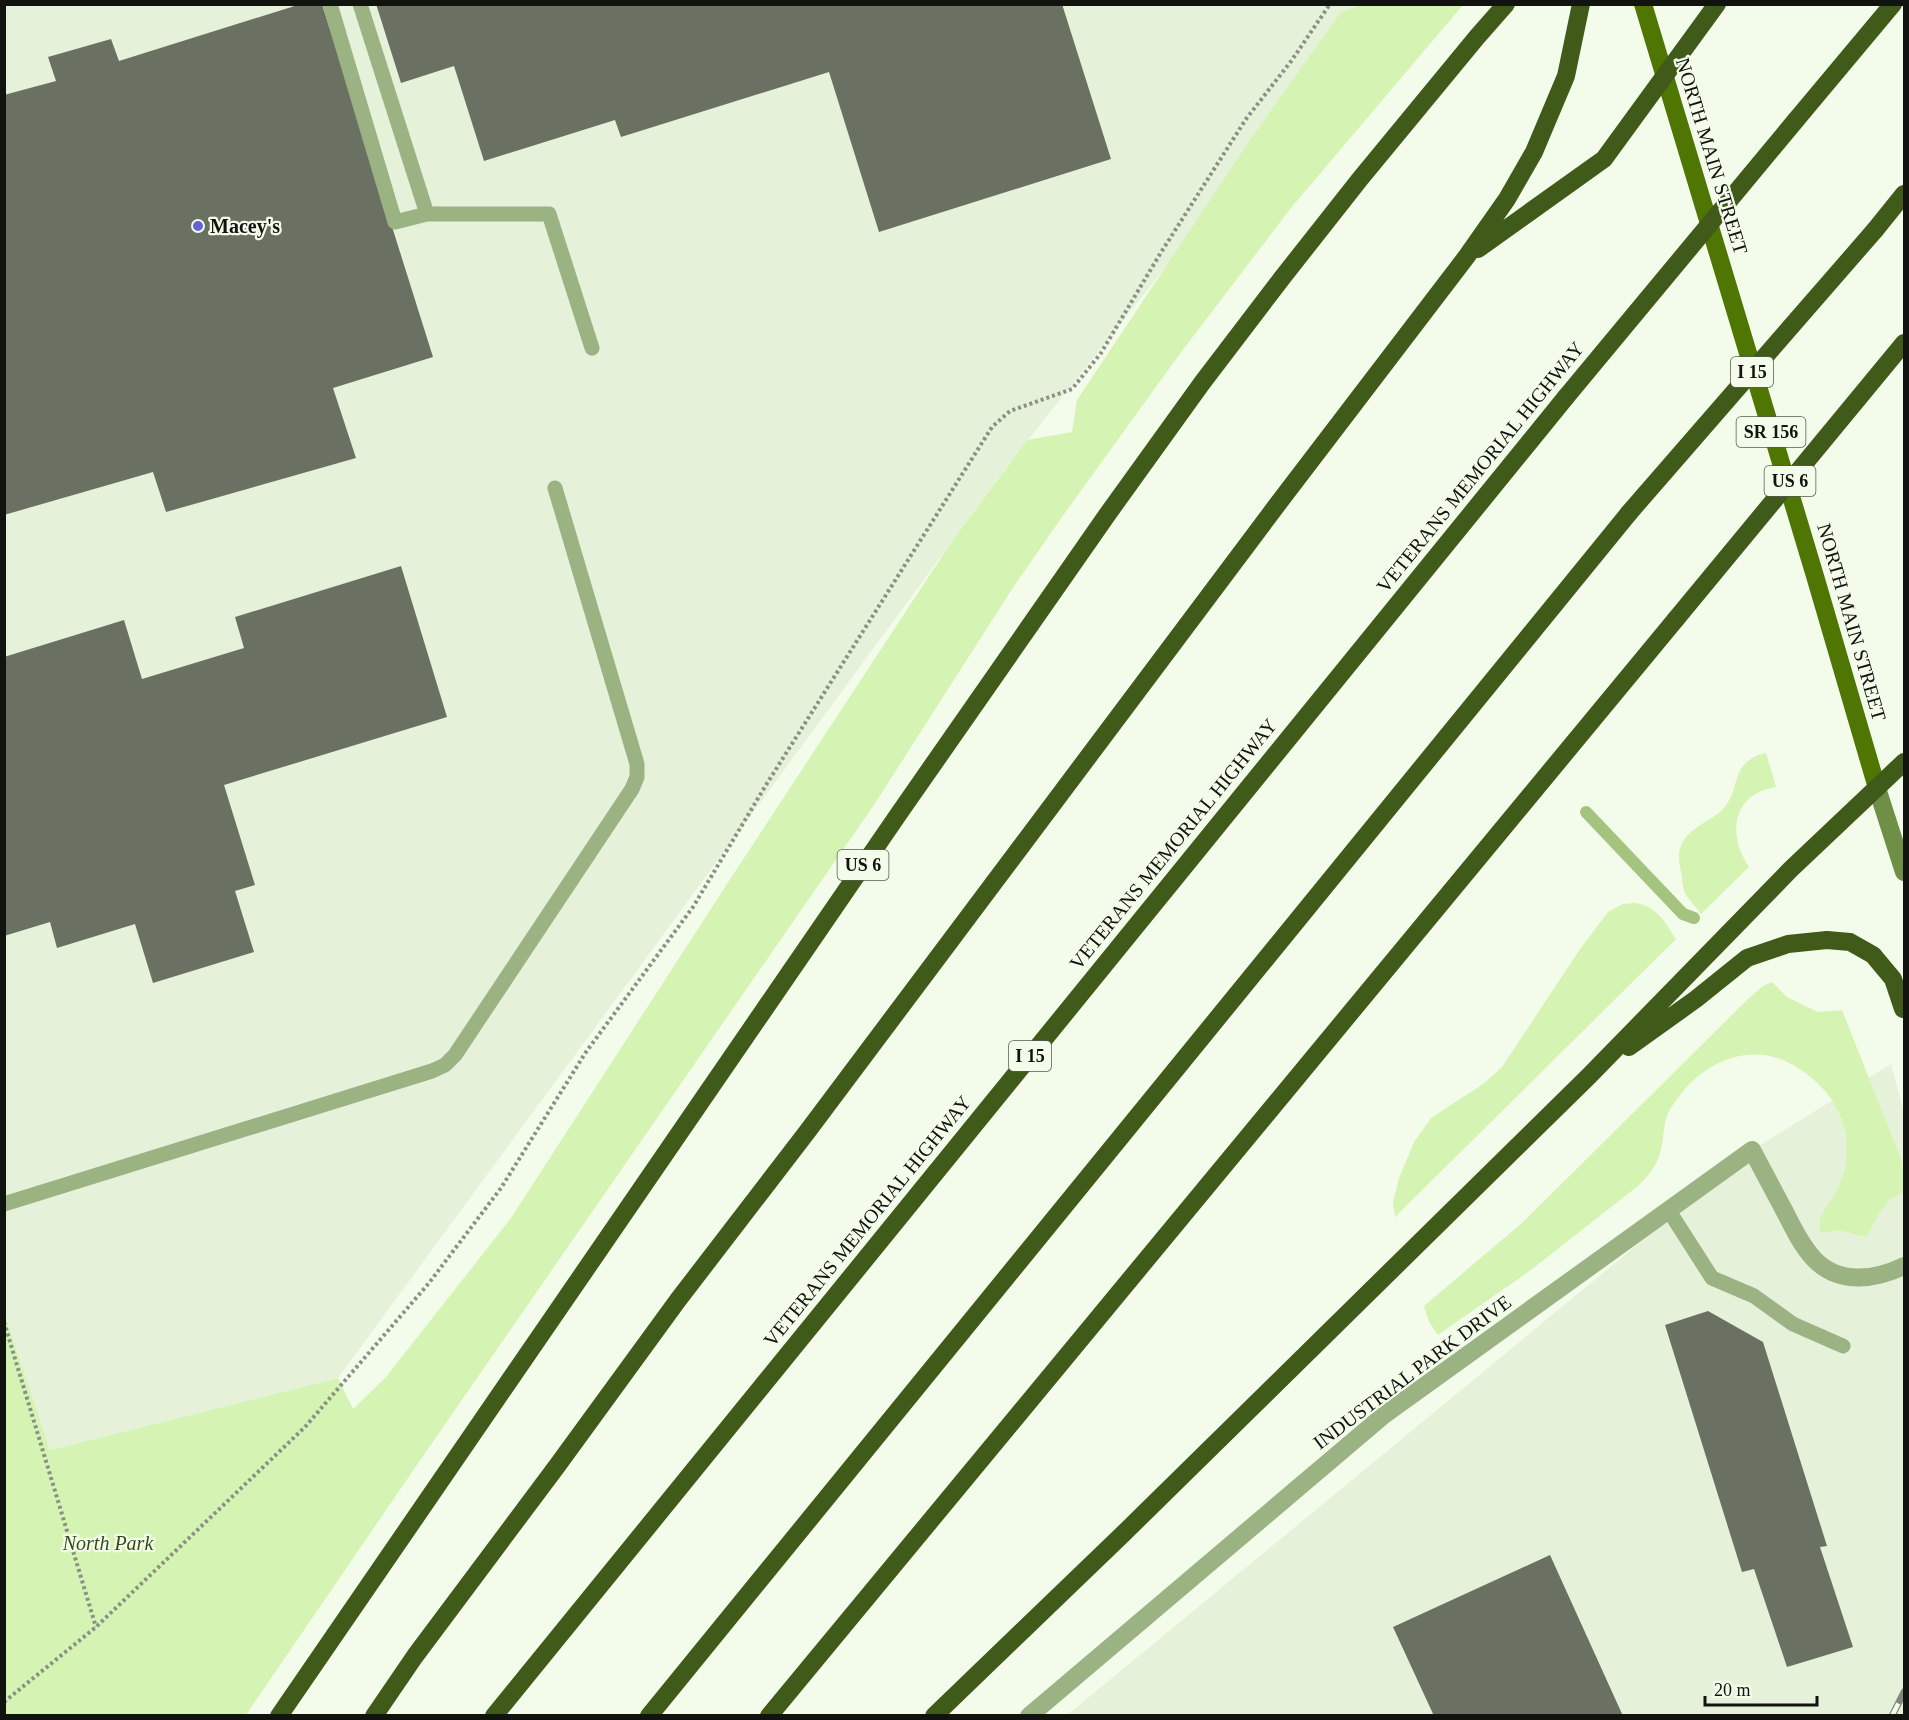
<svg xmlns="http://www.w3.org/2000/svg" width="1909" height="1720" viewBox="0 0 1909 1720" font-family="'Times New Roman',serif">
<rect width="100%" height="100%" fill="#f3fceb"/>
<path fill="#e6f1da" d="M4 5H1371L1331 59 1008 465 338 1378 50 1450 4 1315Z
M1891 1064 1904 1112V1715L1066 1716 1752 1150Z"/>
<path fill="#d5f4b4" d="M1363 5H1463L1291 208 1179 355 1062 517 1014 586 874 805 421 1459 246 1715H5V1315L50 1450 338 1378 353 1409 386 1377 511 1218 725 887 950 544 1027 440 1072 432 1077 400 1250 140 1341 12Z
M1766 753 1776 787C1732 794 1727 835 1749 867L1701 914C1696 907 1688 899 1684 891 1683 887 1682 881 1682 877 1677 855 1676 843 1696 828 1705 821 1716 817 1723 809 1742 789 1728 762 1766 753Z
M1635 903C1658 907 1664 921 1676 939L1395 1217 1393 1202 1399 1178 1414 1142 1431 1118 1483 1084 1502 1067 1580 949 1608 912 1623 904Z
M1772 982 1787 997 1818 1012 1842 1010 1901 1159 1904 1172V1191L1890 1200 1879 1213 1867 1236H1863L1838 1230 1820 1233C1817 1214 1830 1204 1838 1188 1846 1172 1848 1153 1846 1135 1840 1103 1821 1082 1793 1065 1752 1041 1704 1061 1678 1098 1675 1102 1671 1107 1668 1113 1663 1126 1664 1140 1660 1153 1657 1166 1647 1177 1638 1186L1531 1270 1438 1335 1429 1322 1424 1306 1523 1222 1749 998 1763 986Z"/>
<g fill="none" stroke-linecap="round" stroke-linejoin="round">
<path stroke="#a3c37e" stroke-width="12" d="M1586 812 1683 914 1694 918"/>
</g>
<path fill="#6a7162" d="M301 4H322L433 357 333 388 356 458 166 512 153 472 4 515V95L56 81 48 57 111 39 119 61Z
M376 4H1062L1111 159 879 232 829 72 621 137 615 120 484 161 454 66 401 83Z
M401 566 447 717 224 785 255 885 235 891 254 952 153 983 135 924 57 948 50 922 4 936V657L124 620 142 679 244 648 235 617Z
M1708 1311 1763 1342 1827 1546 1820 1547 1853 1647 1787 1667 1754 1569 1742 1572 1665 1325Z
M1550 1555 1623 1716H1434L1393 1627Z"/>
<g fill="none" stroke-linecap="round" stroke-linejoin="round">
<path stroke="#8b9085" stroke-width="4" stroke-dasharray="3 3" stroke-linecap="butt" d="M4 1322 96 1627
M4 1702 96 1627 305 1427 429 1283 501 1188 586 1052 693 907 766 785 992 427 1010 411 1072 389 1101 353 1160 254 1246 119 1292 60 1330 4"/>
<path stroke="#9bb282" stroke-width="15" d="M330 4 395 222 427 214
M360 4 427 214H549L592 348
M4 1204 432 1071 445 1065 455 1055 632 789 637 777V764L555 488
M1669 1211 1712 1278 1754 1296 1793 1324 1843 1346"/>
<path stroke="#9bb282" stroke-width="18" d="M1029 1716 1384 1415 1752 1150C1763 1171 1774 1191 1785 1212 1793 1228 1802 1246 1814 1259 1839 1285 1875 1280 1904 1266"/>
<path stroke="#6e8f45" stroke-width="18" d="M1877 788 1904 872"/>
<path stroke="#4f7502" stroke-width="18" d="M1643 4 1815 576 1877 788"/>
<path stroke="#405a1a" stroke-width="18" d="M1796 120 1893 4
M1875 230 1904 194
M1478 249 1604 159 1717 4
M1629 1047 1696 999 1747 958 1788 944 1827 940 1850 942 1873 955 1893 979 1903 1009
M279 1716 900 812 1107 515 1202 383 1282 278 1360 179 1477 37 1506 4
M374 1716 415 1656 557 1466 678 1300 807 1132 1277 505 1467 256 1507 199 1534 152 1566 76 1581 4
M494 1716 1566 397
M649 1716 1629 513
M769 1716 1676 619
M934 1716 1123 1534 1589 1076 1791 869 1904 762"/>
<defs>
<path id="rail" d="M1892 1716 1904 1692"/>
</defs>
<use href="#rail" stroke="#82887d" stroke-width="7"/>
<use href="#rail" stroke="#f3fceb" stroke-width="4.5" stroke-dasharray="14" stroke-linecap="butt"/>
<path stroke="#405a1a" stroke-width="18" d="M1566 397 1796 120
M1629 513 1875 230
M1676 619 1904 343"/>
</g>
<circle fill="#6362db" stroke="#f3fceb" stroke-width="2" cx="198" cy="226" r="6"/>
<g text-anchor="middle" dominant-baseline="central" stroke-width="4.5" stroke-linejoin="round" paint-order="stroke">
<g fill="#f3fceb" stroke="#555950" stroke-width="1.5">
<rect x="1731" y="357" width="42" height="30" rx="4.5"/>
<rect x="1736.5" y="417" width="69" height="30" rx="4.5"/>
<rect x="1764.5" y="466" width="51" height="30" rx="4.5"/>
<rect x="837.5" y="850" width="51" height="30" rx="4.5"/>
<rect x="1009" y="1041" width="42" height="30" rx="4.5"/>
</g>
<g font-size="18" font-weight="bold" fill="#11130e">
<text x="1752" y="372">I 15</text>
<text x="1771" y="432">SR 156</text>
<text x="1790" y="481">US 6</text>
<text x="863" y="865">US 6</text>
<text x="1030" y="1056">I 15</text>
</g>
<g font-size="20" fill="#11130e" stroke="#f3fceb">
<text transform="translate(1712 156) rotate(73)">NORTH MAIN STREET</text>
<text transform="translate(1480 467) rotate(-51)">VETERANS MEMORIAL HIGHWAY</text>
<text transform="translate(1852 622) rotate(74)">NORTH MAIN STREET</text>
<text transform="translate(1173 844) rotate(-51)">VETERANS MEMORIAL HIGHWAY</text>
<text transform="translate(867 1221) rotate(-51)">VETERANS MEMORIAL HIGHWAY</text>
<text transform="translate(1412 1372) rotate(-37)">INDUSTRIAL PARK DRIVE</text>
</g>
<g font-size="20" font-weight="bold" fill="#11130e" stroke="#f3fceb" text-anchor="start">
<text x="210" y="226">Macey's</text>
</g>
<g font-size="20" font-style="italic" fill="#364b1a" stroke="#f3fceb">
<text x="108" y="1543">North Park</text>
</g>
</g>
<rect width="1909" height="1720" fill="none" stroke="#11130e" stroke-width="12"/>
<path d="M1705 1696v9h112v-9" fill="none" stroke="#11130e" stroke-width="3"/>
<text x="1714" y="1696" font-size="18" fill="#11130e" stroke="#f3fceb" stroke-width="4.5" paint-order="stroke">20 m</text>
</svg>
